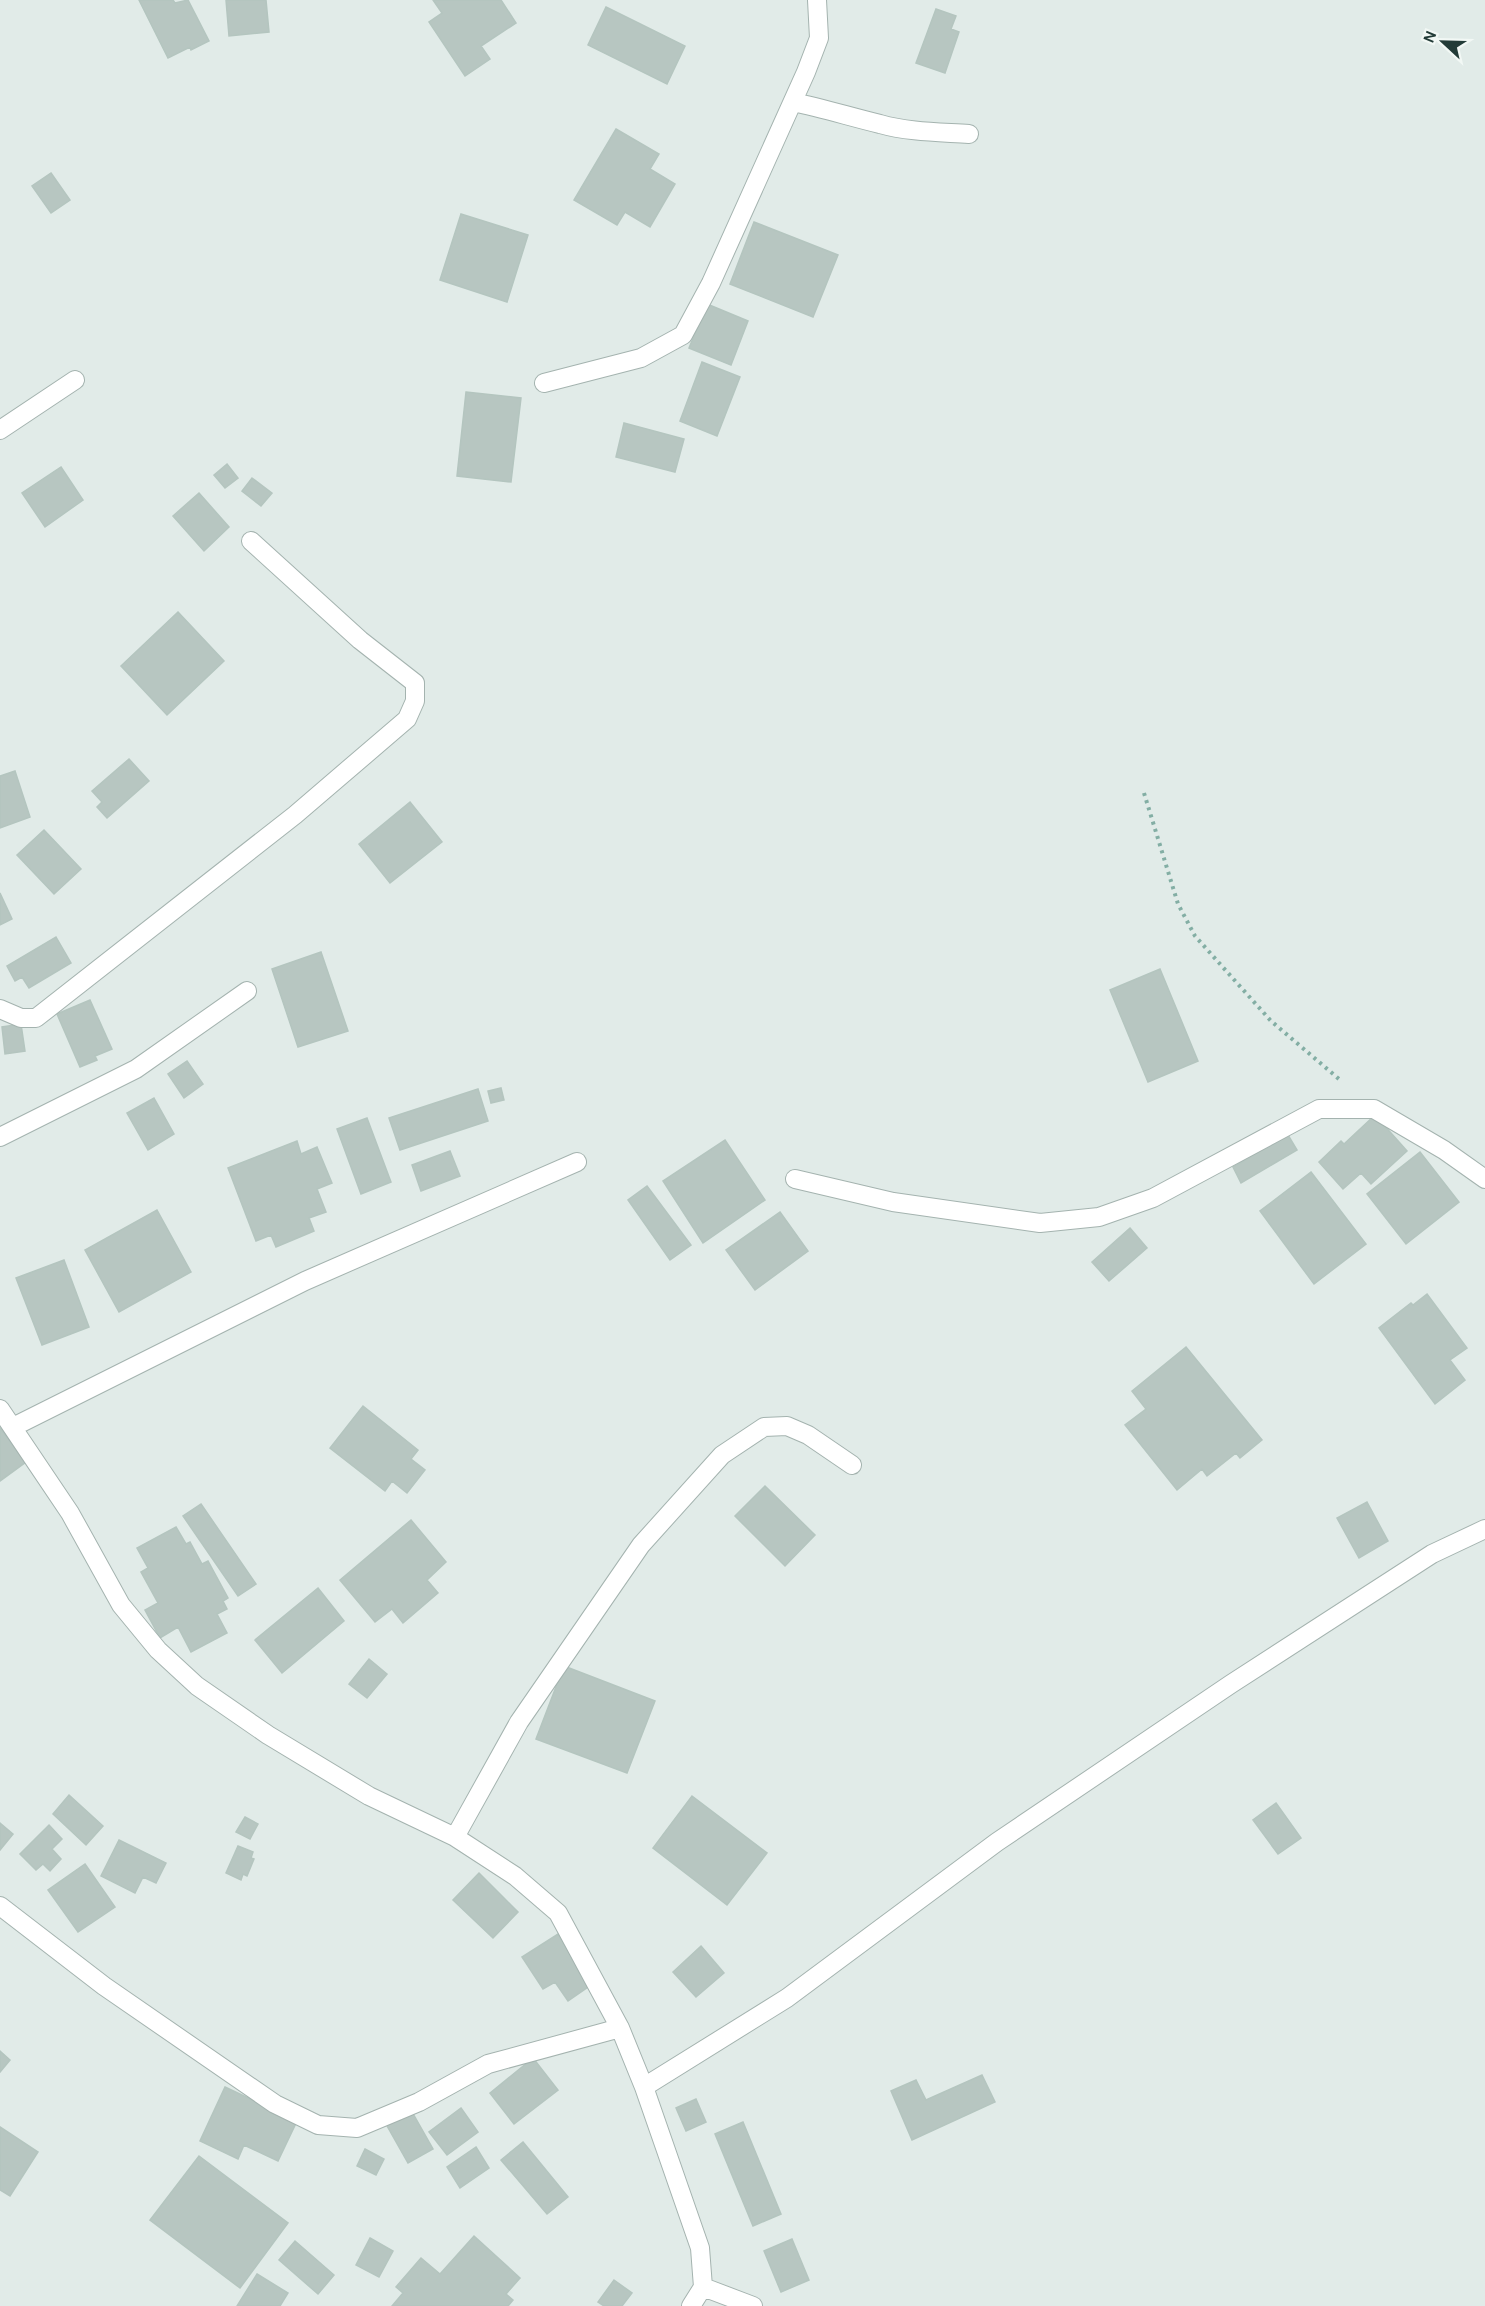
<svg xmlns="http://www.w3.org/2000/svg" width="1485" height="2306" viewBox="0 0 1485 2306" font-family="Karla,sans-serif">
<rect width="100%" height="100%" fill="#e1ebe8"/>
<path fill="#b7c6c1" stroke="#b4c5bf" stroke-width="1.5" d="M139 0H173L175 3 188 0 209 41 191 50 190 47 168 58Z
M226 0H266L269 32 229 36Z
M433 0H501L516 23 481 46 490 59 465 76 429 22 442 13Z
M606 7 685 46 667 84 588 45Z
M936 9 956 16 951 29 959 32 945 73 916 63Z
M616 129 659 154 650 169 675 184 650 227 625 212 617 225 574 200Z
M51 173 70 200 51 213 32 186Z
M461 214 528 235 507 302 440 280Z
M754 222 838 255 813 317 730 284Z
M707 304 748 321 731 365 689 348Z
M702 362 740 377 717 436 680 421Z
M466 392 521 398 511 482 457 476Z
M624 423 684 439 675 472 616 457Z
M227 464 238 478 225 488 214 475Z
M61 467 83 500 45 527 22 493Z
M252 478 272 493 261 506 242 491Z
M199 493 229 527 204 551 173 516Z
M178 612 224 661 167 715 121 666Z
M129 759 149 781 107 818 97 807 102 802 92 791Z
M15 771 30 817 0 828V776Z
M410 802 442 842 390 883 359 844Z
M44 830 81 869 54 894 17 855Z
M0 893 12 919 0 925Z
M56 937 71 963 29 988 22 977 15 981 7 966Z
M321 952 348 1031 298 1047 272 969Z
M1160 969 1198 1061 1148 1082 1110 990Z
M90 1000 112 1049 95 1056 97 1060 80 1067 57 1014Z
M21 1024 25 1051 5 1054 2 1027Z
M187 1061 203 1084 184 1098 168 1074Z
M501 1088 504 1100 491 1103 488 1091Z
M478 1089 488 1121 400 1150 389 1118Z
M154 1098 174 1134 148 1150 127 1113Z
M1375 1115 1407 1151 1371 1184 1361 1173 1343 1189 1319 1162 1341 1141 1344 1144Z
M367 1118 391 1182 361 1194 337 1129Z
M1288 1135 1297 1150 1241 1183 1233 1167Z
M725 1140 765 1200 703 1243 663 1181Z
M297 1141 301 1154 317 1147 332 1183 317 1189 326 1212 309 1218 314 1231 276 1247 271 1235 256 1241 228 1168Z
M450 1151 460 1176 421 1191 412 1165Z
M1420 1152 1459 1202 1406 1244 1367 1194Z
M1311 1172 1366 1244 1314 1284 1260 1211Z
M647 1186 691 1245 670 1260 628 1200Z
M157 1210 191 1272 119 1312 85 1250Z
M780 1212 808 1251 755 1290 726 1250Z
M1130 1228 1147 1248 1109 1281 1092 1262Z
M64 1260 89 1327 42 1345 16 1278Z
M1427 1294 1467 1348 1450 1360 1465 1380 1435 1404 1379 1328 1411 1303 1413 1305Z
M1186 1347 1262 1440 1240 1458 1236 1453 1207 1476 1202 1469 1177 1490 1125 1425 1146 1409 1132 1391Z
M363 1406 418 1450 411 1459 425 1470 407 1493 392 1481 385 1491 330 1448Z
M0 1428 26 1462 0 1481Z
M765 1486 815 1535 785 1566 735 1516Z
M1367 1502 1388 1541 1359 1558 1337 1518Z
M201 1504 256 1584 238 1596 183 1516Z
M411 1520 446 1562 427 1580 438 1593 403 1623 392 1609 375 1622 340 1580Z
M176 1527 186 1544 190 1542 202 1564 208 1561 228 1598 223 1601 227 1609 217 1614 227 1633 191 1652 178 1627 160 1638 145 1610 158 1603 141 1572 148 1568 137 1548Z
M318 1588 344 1621 282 1673 255 1640Z
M369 1659 387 1674 367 1698 349 1684Z
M564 1666 655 1701 627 1773 536 1739Z
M69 1795 103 1826 86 1845 53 1814Z
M692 1796 767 1853 727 1905 653 1848Z
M1276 1803 1301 1838 1278 1854 1253 1820Z
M245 1817 258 1824 250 1839 236 1832Z
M0 1823 13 1834 0 1850Z
M49 1825 62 1839 52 1849 61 1859 50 1871 43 1864 36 1870 20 1854Z
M119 1840 166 1863 156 1883 143 1877 135 1893 101 1876Z
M238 1846 253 1852 251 1858 254 1859 247 1876 243 1874 241 1880 226 1873Z
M85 1864 115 1907 78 1932 48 1890Z
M479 1873 518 1912 493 1938 453 1900Z
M558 1934 591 1985 568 2001 555 1982 543 1989 522 1957Z
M701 1946 724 1973 696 1997 673 1972Z
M0 2051 10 2060 0 2072Z
M533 2058 558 2090 514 2124 490 2093Z
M982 2075 995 2102 912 2140 891 2091 916 2080 926 2100Z
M225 2087 297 2121 278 2161 244 2145 238 2159 200 2141Z
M696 2099 706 2122 686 2131 676 2108Z
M461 2108 478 2132 447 2155 429 2132Z
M411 2110 433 2149 408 2163 386 2124Z
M743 2122 781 2214 753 2226 715 2134Z
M0 2127 38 2152 10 2196 0 2190Z
M523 2142 568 2197 547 2214 501 2160Z
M476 2147 489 2168 460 2188 447 2167Z
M365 2149 384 2159 376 2175 357 2166Z
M199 2156 288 2223 240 2288 150 2220Z
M474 2236 520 2278 506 2294 513 2300 508 2306H392L403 2293 396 2287 421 2258 440 2274Z
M370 2238 393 2251 379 2277 356 2265Z
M792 2239 809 2280 781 2292 764 2251Z
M295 2241 334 2275 318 2294 279 2260Z
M257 2274 288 2293 280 2306H237Z
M614 2280 632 2293 622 2306H604L598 2302Z"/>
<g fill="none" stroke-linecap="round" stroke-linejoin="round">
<defs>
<path id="minor" d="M793 102C822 108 851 117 880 124 908 132 939 132 969 134
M544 383 641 358 683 335 711 283 806 72 819 38 817 0
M0 430 75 380
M0 1009 21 1018H36L295 815 407 719 415 701V683L360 640 251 541
M0 1137 136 1069 247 991
M795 1179 893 1202 1040 1223 1099 1217 1153 1198 1319 1109H1374L1444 1150 1485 1179
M0 1409 70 1513 121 1605 158 1650 197 1686 268 1735 369 1796 455 1837 515 1876 558 1913 620 2028 644 2087 700 2248 703 2287 691 2306
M13 1427 305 1281 577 1162
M455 1837 519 1722 641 1545 722 1455 764 1427 787 1426 808 1435 852 1465
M0 1906 104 1986 275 2104 318 2125 357 2128 419 2102 488 2064 620 2028
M644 2087 787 1998 997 1842 1231 1684 1432 1554 1485 1529
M703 2287 753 2306"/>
</defs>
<use href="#minor" stroke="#a4b3af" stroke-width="20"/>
<path stroke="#83aea4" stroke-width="4" stroke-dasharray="3 4.5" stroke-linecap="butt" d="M1144 793 1178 904 1195 936 1271 1021 1339 1079"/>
<use href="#minor" stroke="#fff" stroke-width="18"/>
</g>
<g transform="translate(1443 42) rotate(292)" stroke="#f2f8f5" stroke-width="4.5" paint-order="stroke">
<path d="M0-4.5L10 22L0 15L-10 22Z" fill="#223b37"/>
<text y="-9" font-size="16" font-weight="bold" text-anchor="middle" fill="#223b37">N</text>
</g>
</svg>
